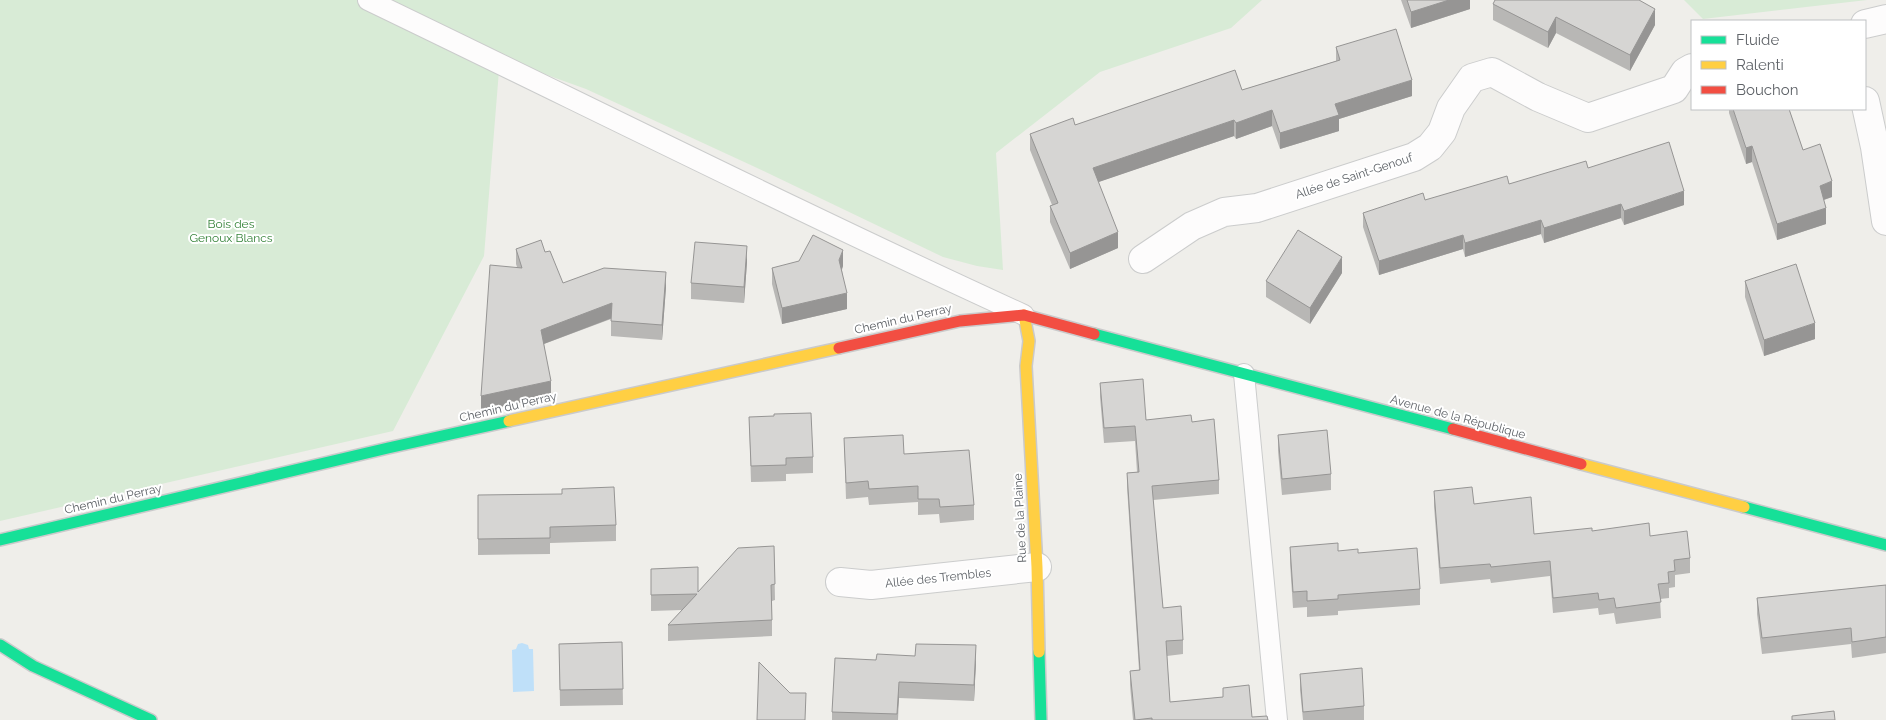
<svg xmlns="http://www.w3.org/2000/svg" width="1886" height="720" viewBox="0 0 1886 720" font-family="Raleway,sans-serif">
<rect width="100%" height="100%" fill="#efeeea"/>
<path fill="#d8ebd6" d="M0 0H1262L1231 28 1100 72 996 153 1003 270 977 266 943 257 755 167 586 89 500 58 484 256 393 431 0 521Z
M1684 0H1867L1703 19Z"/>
<path fill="#bfe0f9" d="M522 643 528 645 529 649H533L534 691 513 692 512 650 516 649 518 644Z"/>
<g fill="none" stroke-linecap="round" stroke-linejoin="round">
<defs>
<path id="lane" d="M368 0C586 105 803 214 1024 315
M1244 374 1277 720"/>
<path id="street" d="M1865 24 1886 19
M1865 101 1875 147 1886 221
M1143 259 1192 226 1224 212 1257 208 1414 157 1430 147 1442 132 1451 108 1472 78 1492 72 1538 97 1588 118 1674 89 1685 72 1692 68
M840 582 871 585 1037 567"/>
<path id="fast" d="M1094 334 1453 429
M1744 507 1886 545
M0 540 388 448 509 421
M0 645 33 666 151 720
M1039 652 1041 720"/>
<path id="slow" d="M1024 315 1029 341 1026 366 1037 567 1039 652
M509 421 839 348
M1581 464 1744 507"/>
<path id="jam" d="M839 348 960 321 1024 315 1094 334
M1453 429 1581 464"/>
</defs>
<use href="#lane" stroke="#cbcccc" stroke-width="22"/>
<use href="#street" stroke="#cbcccc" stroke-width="30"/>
<use href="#fast" stroke="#cacacb" stroke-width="14"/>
<use href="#slow" stroke="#cacacb" stroke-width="14"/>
<use href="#jam" stroke="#cacacb" stroke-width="14"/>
<use href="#lane" stroke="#fdfcfc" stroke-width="20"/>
<use href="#street" stroke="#fdfcfc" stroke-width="28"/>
<use href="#fast" stroke="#16e098" stroke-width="11"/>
<use href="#slow" stroke="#ffcf43" stroke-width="11"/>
<use href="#jam" stroke="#f24e42" stroke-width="11"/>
</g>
<path fill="#b8b7b5" d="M1401 0H1470V9L1411 28Z
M1493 4 1655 25 1630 71 1556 33 1548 48 1493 20Z
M1336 47 1412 96 1339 119V131L1280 149 1272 126 1236 139 1234 136 1098 182 1118 248 1070 269 1050 222V206L1052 205 1030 150V134L1242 90 1336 61Z
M1729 109H1789L1803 150 1832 197 1824 200 1826 224 1777 240 1752 162 1746 164 1729 113Z
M1588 168 1684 205 1624 225 1621 218 1544 243 1541 234 1465 257 1463 249 1379 275 1363 227V213Z
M516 249 545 252 563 283 666 287 662 340 611 336V319L544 344 551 396 481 411 517 267 516 264Z
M747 262 744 303 691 299V283Z
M843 266 842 270 847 309 782 324 772 284V268Z
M1342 273 1310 324 1266 297V281Z
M1745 281 1815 339 1764 356 1745 297Z
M1100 383 1146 420 1192 422 1219 480V494L1153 500 1163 608 1183 640V654L1167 656 1170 702 1223 697V688L1252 717 1268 720H1133L1130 685V671L1139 670 1127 487V473L1137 472 1135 441 1104 443 1100 397Z
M749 417 813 457V473L786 474V481L751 482Z
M1278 435 1331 474V490L1282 495 1278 451Z
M844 438 904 454 974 505V520L940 523 939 514 918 515V502L869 505 868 497 846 499Z
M1434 491 1474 504 1534 534 1592 531 1650 536 1690 558V573L1675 575V587L1669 588V598L1660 599 1661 618 1616 624 1614 613 1599 615 1598 608 1553 613 1550 576 1491 583 1490 579 1440 584 1434 506Z
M478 495 616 525V541L550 543V554L478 555Z
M774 546 775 600 772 601V636L668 641V625L682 610 651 611V569L698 592Z
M1290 547 1338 551 1358 553 1420 589V605L1338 611V615L1307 617V607L1293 608 1290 563Z
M1886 585V653L1852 658 1851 644 1762 654 1757 614V598Z
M622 642 623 705 560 706 559 644Z
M876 660 976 661 974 701 899 698 898 720H832V712Z
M1300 674 1364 706V720H1303L1300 690Z"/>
<path fill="#969594" d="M1449 0H1470V9L1411 28V12Z
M1655 9V25L1630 71V55Z
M1556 17V33L1548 48V32Z
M1412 80V96L1339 119V131L1280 149V133L1335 104Z
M1272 110V126L1236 139V123Z
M1234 120V136L1093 184V168Z
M1752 146V162L1746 164V148Z
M1832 181V197L1820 201V186Z
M1684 191V205L1624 225V211Z
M1621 204V218L1544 243V228Z
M1826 208V224L1777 240V224Z
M1541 220V234L1465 257V243Z
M1118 232V248L1070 269V253Z
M1463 235V249L1379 275V261Z
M747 246V262L744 303V287Z
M843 250V266L839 276V260Z
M1342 257V273L1310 324V308Z
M666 272V287L662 340V325Z
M847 293V309L782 324V308Z
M612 303V318L541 345V330Z
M1815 323V339L1764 356V340Z
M551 381V396L481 411V396Z
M976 645V661L974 701V685Z
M899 682V698L897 720Z"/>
<path fill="#d6d5d3" stroke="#969594" d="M1407 0H1449L1411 12Z
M1495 0H1639L1655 9 1630 55 1556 17 1548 32 1493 4Z
M1396 29 1412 80 1335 104 1339 115 1280 133 1272 110 1236 123 1234 120 1093 168 1118 232 1070 253 1050 206 1058 203 1030 134 1073 118 1075 125 1235 70 1242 90 1340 60 1336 47Z
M1733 109H1789L1803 150 1820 144 1832 181 1820 186 1826 208 1777 224 1752 146 1746 148Z
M1669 142 1684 191 1624 211 1621 204 1544 228 1541 220 1465 243 1463 235 1379 261 1363 213 1423 193 1425 200 1507 176 1509 184 1586 161 1588 168Z
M1298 230 1342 257 1310 308 1266 281Z
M813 235 843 250 839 260 847 293 782 308 772 268 799 261Z
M541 240 545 252 550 251 563 283 604 268 666 272 662 325 611 321 612 303 541 330 551 381 481 396 490 265 522 268 516 249Z
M695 242 747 246 744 287 691 283Z
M1796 264 1815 323 1764 340 1745 281Z
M1143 379 1146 420 1191 415 1192 422 1214 419 1219 480 1152 486 1163 608 1181 606 1183 640 1166 641 1170 702 1223 697V688L1249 685 1252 717 1267 716 1268 720H1152V718L1135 720 1130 671 1140 670 1127 473 1139 472 1135 426 1104 428 1100 383Z
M811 413 813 457 786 458V465L751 466 749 417 774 416V414Z
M1327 430 1331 474 1282 479 1278 435Z
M903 435 904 454 969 450 974 505 940 507 939 499H918V486L869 489 868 481 846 483 844 438Z
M614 487 616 525 550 527V538L478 539V495L562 494V489Z
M1472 487 1474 504 1531 497 1534 534 1592 528V531L1649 523 1650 536 1687 531 1690 558 1674 560 1675 571 1668 572 1669 583 1658 584 1661 602 1616 608 1614 598 1599 600 1598 593 1553 598 1550 561 1491 567 1490 564 1440 568 1434 491Z
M1338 543V551L1358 549V553L1417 548 1420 589 1338 595V599L1307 601V591L1293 592 1290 547Z
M774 546 775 584 771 585 772 620 668 625 697 594 651 595V569L698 567V592L738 548Z
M1886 585V637L1852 642 1851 628 1762 638 1757 598Z
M622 642 623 689 560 690 559 644Z
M916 644 976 645 974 685 899 682 897 714 832 712 835 658 876 660 877 654 915 656Z
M759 662 790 693H806L805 720H757Z
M1362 668 1364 706 1303 712 1300 674Z
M1834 711 1835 720H1792V716Z"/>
<g text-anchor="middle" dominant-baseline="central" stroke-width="4" stroke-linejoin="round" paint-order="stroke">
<g font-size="12" fill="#5f6368" stroke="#fff">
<text transform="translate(1354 176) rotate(-18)">Allée de Saint-Genouf</text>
<text transform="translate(903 319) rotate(-13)">Chemin du Perray</text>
<text transform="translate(508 407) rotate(-13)">Chemin du Perray</text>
<text transform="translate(1458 417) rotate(15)">Avenue de la République</text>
<text transform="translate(113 499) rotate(-13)">Chemin du Perray</text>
<text transform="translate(1020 518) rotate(-93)">Rue de la Plaine</text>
<text transform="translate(938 578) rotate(-6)">Allée des Trembles</text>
</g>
<g font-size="12" fill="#348238" stroke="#fff">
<text x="231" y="224">Bois des<tspan x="231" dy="14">Genoux Blancs</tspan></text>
</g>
</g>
<rect x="1691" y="20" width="175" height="90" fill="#ffffff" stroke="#bfc1c3"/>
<rect x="1701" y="36" width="25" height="8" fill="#16e098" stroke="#bfc1c3"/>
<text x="1736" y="45" font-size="15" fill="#5f6368">Fluide</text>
<rect x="1701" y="61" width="25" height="8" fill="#ffcf43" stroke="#bfc1c3"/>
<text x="1736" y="70" font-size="15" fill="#5f6368">Ralenti</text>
<rect x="1701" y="86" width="25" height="8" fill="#f24e42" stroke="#bfc1c3"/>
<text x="1736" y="95" font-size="15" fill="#5f6368">Bouchon</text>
</svg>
